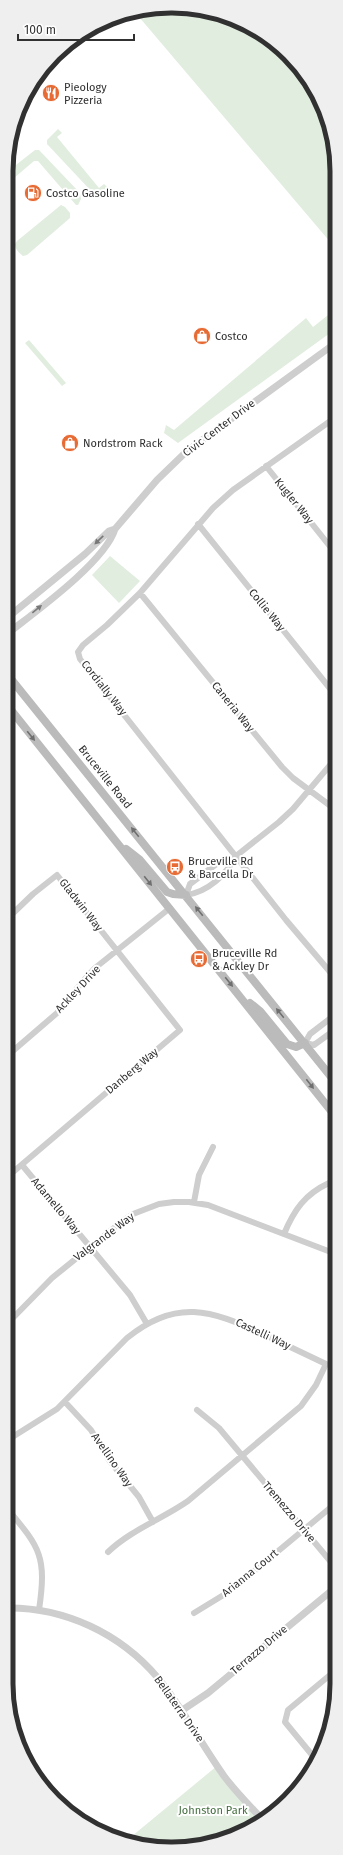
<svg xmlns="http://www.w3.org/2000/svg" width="343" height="1855" viewBox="0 0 343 1855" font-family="'Fira Sans',sans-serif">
<rect width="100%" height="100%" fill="#fff"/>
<path fill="#e1eddf" d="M193 7 244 23 289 55 324 108 337 160V250L134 11Z
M58 129 62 133 57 137 99 188 104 184 107 187 99 194 93 193 47 144V140Z
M35 150H39L80 193 81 199 78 205H76L38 161H34L7 184V172Z
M61 205 65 207 70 213V218L27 255 23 256C19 253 15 249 15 244L17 241Z
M337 308V328L178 443 164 433 166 425 174 430 306 318 313 327Z
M29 340 66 383 62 386 25 343Z
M110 556 140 581 119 603 92 575Z
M217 1766 262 1818 224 1840 161 1849 126 1841Z"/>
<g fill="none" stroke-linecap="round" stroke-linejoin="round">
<path stroke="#cecece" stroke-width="6" d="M266 466 336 554
M198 524 336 696
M140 593 282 767 293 778 336 810
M186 895 190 884 215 865 236 856 279 822 293 809 336 758
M186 895C208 892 226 875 236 856
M336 979 286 920 80 659 78 652 83 645 107 625 140 593 213 508 233 490 336 417
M336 1029 314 1045 305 1043 310 1034 336 1014
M7 1056 57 1013 84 980 95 968 170 908
M22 1165 130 1295 147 1324
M6 1178 180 1030 57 875 33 894 7 919
M194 1202 199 1175 213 1147
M284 1234C294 1210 305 1194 329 1183
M6 1325 52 1278 120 1223 133 1214 159 1204 174 1202H189L208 1205 336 1254
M65 1402 91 1430 109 1460 139 1497 153 1522
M197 1410 219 1428 336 1568
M6 1441 57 1409 127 1338C176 1298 211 1310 263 1334 284 1344 305 1354 326 1364L316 1385 301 1406 188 1501C162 1519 131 1530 108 1552
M6 1507C40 1548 47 1555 39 1610
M194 1613 230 1591 336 1503
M317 1761 285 1722 288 1710 336 1670"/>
<path stroke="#cecece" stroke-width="7" d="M7 618 85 554 109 531 115 529
M7 634C35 612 105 562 115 529L157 480 187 451 337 342
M6 1608C64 1607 120 1633 158 1678 183 1708 201 1744 224 1776 235 1791 249 1805 262 1819
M181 1711 208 1693 336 1587"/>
<path stroke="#bbb" stroke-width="8" d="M7 674 336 1083
M7 705 336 1117
M126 849 140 860 167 892 173 894 186 895
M250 1003 260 1011 287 1044 296 1047 305 1043"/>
</g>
<defs><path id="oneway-solid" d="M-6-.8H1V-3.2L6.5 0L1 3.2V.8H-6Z"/></defs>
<g fill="#787878">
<use href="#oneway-solid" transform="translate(99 540) rotate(136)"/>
<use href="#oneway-solid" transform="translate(37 609) rotate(-39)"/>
</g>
<g fill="#6f6f6f">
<use href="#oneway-solid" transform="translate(31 736) rotate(51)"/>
<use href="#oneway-solid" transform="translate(135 832) rotate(-129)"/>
<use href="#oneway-solid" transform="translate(148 881) rotate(51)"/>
<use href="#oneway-solid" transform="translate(199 911) rotate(-129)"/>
<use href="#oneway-solid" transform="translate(229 982) rotate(51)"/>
<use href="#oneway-solid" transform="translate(280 1013) rotate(-129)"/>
<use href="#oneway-solid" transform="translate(310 1084) rotate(52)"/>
</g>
<defs>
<symbol id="restaurant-disc" viewBox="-11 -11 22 22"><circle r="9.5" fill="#e76b34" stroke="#fff"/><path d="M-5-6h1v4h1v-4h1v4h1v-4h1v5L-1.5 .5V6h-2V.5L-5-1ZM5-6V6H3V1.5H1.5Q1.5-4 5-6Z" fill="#fff"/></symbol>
<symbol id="fuel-disc" viewBox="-11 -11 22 22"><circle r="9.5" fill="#e76b34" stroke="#fff"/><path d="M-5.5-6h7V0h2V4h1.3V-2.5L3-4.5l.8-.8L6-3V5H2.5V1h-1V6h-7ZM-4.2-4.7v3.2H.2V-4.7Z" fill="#fff"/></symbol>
<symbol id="shop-disc" viewBox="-11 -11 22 22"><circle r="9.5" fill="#e76b34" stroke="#fff"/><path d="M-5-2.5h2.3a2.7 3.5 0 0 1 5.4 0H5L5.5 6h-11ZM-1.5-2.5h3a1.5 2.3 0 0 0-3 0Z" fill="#fff"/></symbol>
<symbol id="bus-disc" viewBox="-11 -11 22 22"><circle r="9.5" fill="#e76b34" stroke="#fff"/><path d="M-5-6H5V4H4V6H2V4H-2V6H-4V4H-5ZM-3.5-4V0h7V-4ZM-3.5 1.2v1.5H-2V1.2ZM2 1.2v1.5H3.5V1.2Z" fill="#fff"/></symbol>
</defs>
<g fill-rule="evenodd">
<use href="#restaurant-disc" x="41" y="83" width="20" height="20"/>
<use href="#fuel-disc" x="23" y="183" width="20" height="20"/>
<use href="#shop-disc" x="192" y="326" width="20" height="20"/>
<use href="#shop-disc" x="60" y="433" width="20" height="20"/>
<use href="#bus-disc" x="165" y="857" width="20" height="20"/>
<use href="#bus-disc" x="189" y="949" width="20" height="20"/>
</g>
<g text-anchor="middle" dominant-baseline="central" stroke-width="4" stroke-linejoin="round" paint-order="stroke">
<g font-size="11" fill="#313131" stroke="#fff" text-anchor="start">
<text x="64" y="87">Pieology<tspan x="64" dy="13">Pizzeria</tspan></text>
<text x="46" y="193">Costco Gasoline</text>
<text x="215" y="336">Costco</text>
<text x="83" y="443">Nordstrom Rack</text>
<text x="188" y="861">Bruceville Rd<tspan x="188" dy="13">&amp; Barcella Dr</tspan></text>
<text x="212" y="953">Bruceville Rd<tspan x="212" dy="13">&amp; Ackley Dr</tspan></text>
</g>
<g font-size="11" fill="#313131" stroke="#fff">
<text transform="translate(219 428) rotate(-37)">Civic Center Drive</text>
<text transform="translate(294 501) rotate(51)">Kugler Way</text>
<text transform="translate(267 610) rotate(51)">Collie Way</text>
<text transform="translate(104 688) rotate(52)">Cordially Way</text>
<text transform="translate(233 707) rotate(51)">Caneria Way</text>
<text transform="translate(105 777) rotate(51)">Bruceville Road</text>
<text transform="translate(81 905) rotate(52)">Gladwin Way</text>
<text transform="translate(78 989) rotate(-47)">Ackley Drive</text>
<text transform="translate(132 1071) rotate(-40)">Danberg Way</text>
<text transform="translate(56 1206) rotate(50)">Adamello Way</text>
<text transform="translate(104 1237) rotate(-37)">Valgrande Way</text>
<text transform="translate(263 1334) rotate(25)">Castelli Way</text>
<text transform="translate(112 1460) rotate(55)">Avellino Way</text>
<text transform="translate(289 1512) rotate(50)">Tremezzo Drive</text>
<text transform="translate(250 1573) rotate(-39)">Arianna Court</text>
<text transform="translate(259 1650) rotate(-40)">Terrazzo Drive</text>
<text transform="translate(179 1709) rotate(55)">Bellaterra Drive</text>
</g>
<g font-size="11" fill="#416d3d" stroke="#fff">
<text x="213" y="1810">Johnston Park</text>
</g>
</g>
<path d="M0 0H343V1855H0ZM171 13H172A158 158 0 0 1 330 171V1684A158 158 0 0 1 172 1842H171A158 158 0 0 1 13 1684V171A158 158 0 0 1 171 13Z" fill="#efefef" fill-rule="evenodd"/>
<path fill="none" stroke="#313131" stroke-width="5" d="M171 13H172A158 158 0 0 1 330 171V1684A158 158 0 0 1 172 1842H171A158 158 0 0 1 13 1684V171A158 158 0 0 1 171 13Z"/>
<path d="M18 34v6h116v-6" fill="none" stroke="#313131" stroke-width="2"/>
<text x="24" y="34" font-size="12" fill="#313131" stroke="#ffffff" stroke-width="3" paint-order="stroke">100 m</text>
</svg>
